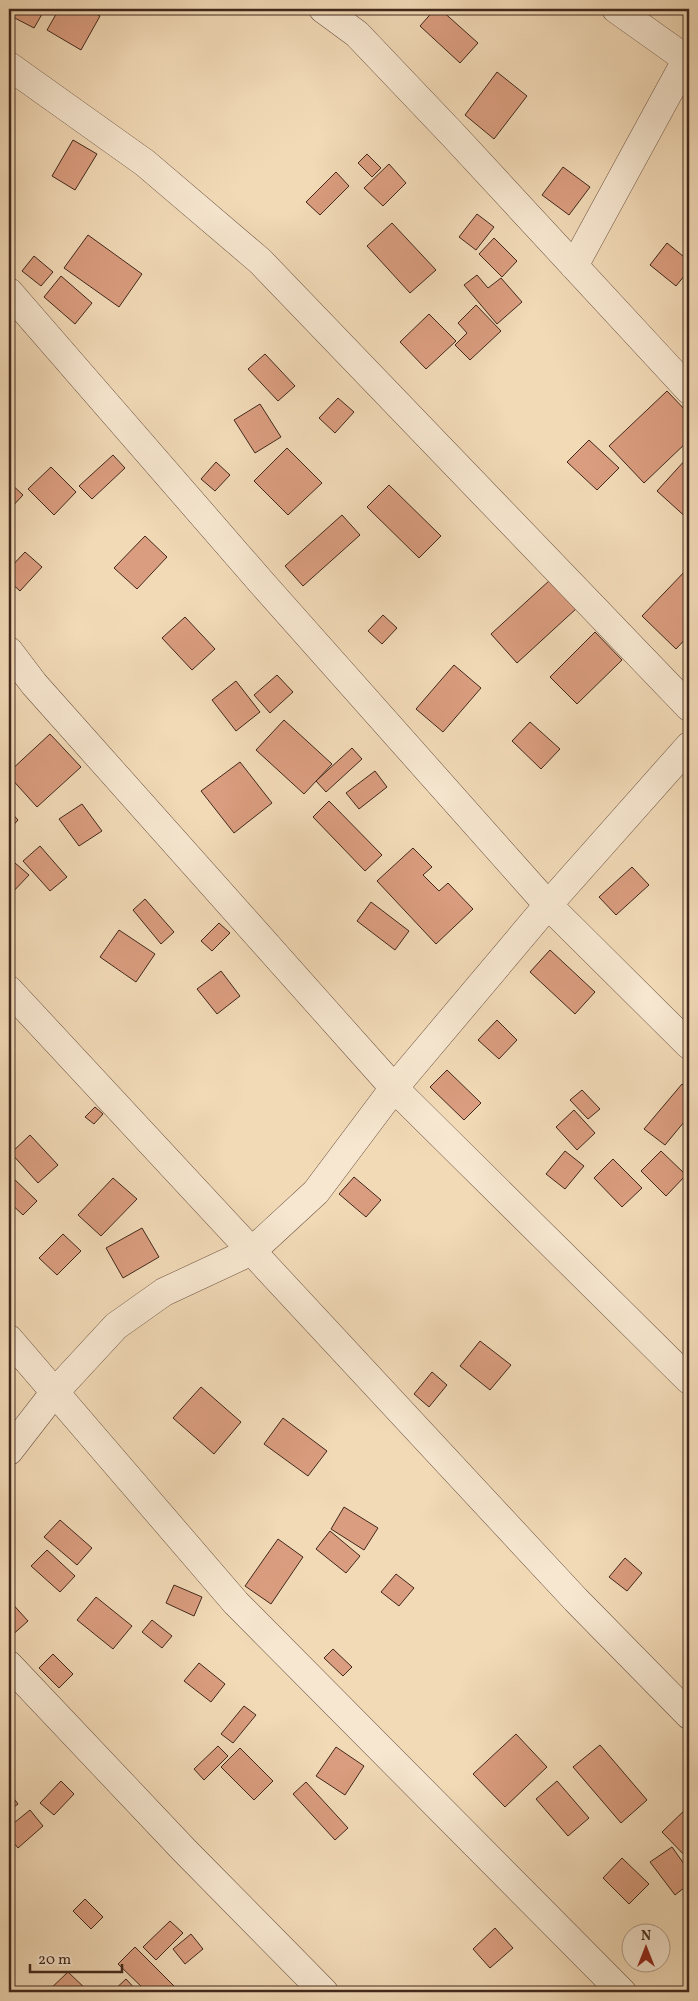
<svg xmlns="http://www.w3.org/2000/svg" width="698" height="2001" viewBox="0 0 698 2001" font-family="Vollkorn,serif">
<rect width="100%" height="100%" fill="#f2dab7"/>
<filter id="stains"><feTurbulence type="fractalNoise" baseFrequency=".004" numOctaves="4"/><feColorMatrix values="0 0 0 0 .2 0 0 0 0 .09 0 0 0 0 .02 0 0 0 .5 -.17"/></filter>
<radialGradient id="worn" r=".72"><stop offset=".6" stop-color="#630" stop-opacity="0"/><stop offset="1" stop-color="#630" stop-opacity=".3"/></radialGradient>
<path fill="#da9d7f" stroke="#41281c" d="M9 9H45L34 28 9 15Z
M59 9H87L100 16 81 50 47 30Z
M435 9H440L478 43 460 63 420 26Z
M497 72 527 96 494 139 465 115Z
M73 140 97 154 75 190 52 176Z
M367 154 381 168 372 177 358 163Z
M389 164 406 183 383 206 364 188Z
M563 167 590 187 569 215 542 195Z
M336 172 349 186 320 215 306 202Z
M477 214 494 227 476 250 459 237Z
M392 223 436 270 410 293 367 246Z
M88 235 142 274 119 307 64 268Z
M494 238 517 261 502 277 479 254Z
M667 243 689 261V270L676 286 650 265Z
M34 256 53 272 41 286 22 271Z
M477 275 488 288 501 278 522 302 497 324 464 285Z
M61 276 92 303 75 324 44 297Z
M476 305 501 331 470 360 455 345 467 333 458 323Z
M429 314 456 341 426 369 400 342Z
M265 354 295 386 278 401 248 369Z
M667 391 689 414V440L644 483 609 446Z
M338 398 354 412 335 433 319 418Z
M260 404 281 437 255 453 234 420Z
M589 440 619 468 597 490 567 462Z
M287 448 322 483 288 515 254 481Z
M113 455 125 468 92 499 79 486Z
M687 458 689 460V520L657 491Z
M216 462 230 475 215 491 201 479Z
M51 467 76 492 54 515 28 489Z
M9 482 23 495 9 510Z
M389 485 441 536 419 558 367 507Z
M342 515 360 535 303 586 285 566Z
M145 536 167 557 137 589 114 568Z
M25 552 42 567 20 591 9 581V569Z
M689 567V635L676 649 642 616Z
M550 580 577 608 517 663 491 634Z
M383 615 397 628 382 644 368 631Z
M185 617 215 649 192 670 162 638Z
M595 632 622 660 577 704 550 677Z
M454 665 481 688 443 732 416 709Z
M277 675 293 692 270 713 254 695Z
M236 681 260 712 236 731 212 700Z
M284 720 332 764 304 794 256 750Z
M530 722 560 749 541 769 512 741Z
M50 734 81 767 37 807 9 776V772Z
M352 748 362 759 326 792 316 781Z
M240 762 272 803 234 833 201 791Z
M375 771 387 787 359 809 346 793Z
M329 801 382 855 365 871 313 817Z
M82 804 102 831 79 846 59 819Z
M9 810 18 820 9 830Z
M40 846 67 877 50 891 23 861Z
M413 848 432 867 423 875 439 891 448 883 473 909 436 944 377 881Z
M15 863 29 875 9 896V870Z
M632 867 649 885 616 915 599 897Z
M145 899 174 932 161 944 133 910Z
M371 902 409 931 395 950 357 921Z
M219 923 230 933 212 951 201 941Z
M119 930 155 954 136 982 100 957Z
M550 950 595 992 575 1014 530 972Z
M221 971 240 996 217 1014 197 989Z
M497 1020 517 1040 499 1059 478 1040Z
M447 1070 481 1103 464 1120 430 1087Z
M682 1084 689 1090V1116L665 1145 644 1129Z
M582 1090 600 1109 588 1119 570 1100Z
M95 1107 103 1114 94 1124 85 1117Z
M574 1110 595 1133 577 1150 556 1127Z
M30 1135 58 1165 38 1183 11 1153Z
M565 1151 584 1166 565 1189 546 1174Z
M661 1151 686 1175 666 1196 641 1171Z
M613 1159 642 1188 622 1207 594 1178Z
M11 1176 37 1201 23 1215 9 1202V1178Z
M354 1177 381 1200 366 1217 339 1194Z
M113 1178 137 1199 101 1236 78 1215Z
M142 1228 159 1257 123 1278 106 1248Z
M63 1234 81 1251 57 1275 39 1258Z
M480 1341 511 1365 490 1390 460 1366Z
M432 1372 447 1385 429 1407 414 1394Z
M201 1387 241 1422 214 1454 173 1418Z
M283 1418 327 1451 308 1476 264 1444Z
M344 1507 378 1528 364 1550 331 1529Z
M60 1520 92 1548 77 1565 44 1537Z
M330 1531 360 1556 346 1573 316 1549Z
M278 1539 303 1557 271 1604 245 1586Z
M47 1550 75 1576 60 1592 31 1566Z
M625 1558 642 1573 627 1591 609 1577Z
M396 1574 414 1588 399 1606 381 1592Z
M174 1585 202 1597 194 1616 166 1603Z
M96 1597 132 1626 113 1649 77 1620Z
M9 1600 28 1621 10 1637 9 1635Z
M152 1620 172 1636 162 1648 142 1632Z
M333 1649 352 1667 343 1676 324 1658Z
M53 1654 73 1674 59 1688 39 1668Z
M199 1663 225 1684 211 1702 184 1681Z
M244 1706 256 1715 233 1743 221 1734Z
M516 1734 547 1767 505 1807 473 1774Z
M600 1745 647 1800 621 1823 573 1767Z
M218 1746 228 1756 204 1780 194 1769Z
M336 1747 364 1766 345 1795 316 1776Z
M240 1748 273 1781 254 1800 221 1767Z
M61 1781 74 1794 54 1815 40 1803Z
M557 1781 589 1818 568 1836 536 1799Z
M306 1782 348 1828 335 1840 293 1794Z
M9 1792 18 1804 9 1811Z
M689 1806V1860L662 1832Z
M30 1810 43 1826 18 1848 9 1837V1827Z
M672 1847 689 1871V1884L675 1895 650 1862Z
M622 1858 649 1884 629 1904 603 1878Z
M85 1899 103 1917 91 1929 73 1911Z
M170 1921 183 1933 156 1960 143 1947Z
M495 1928 513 1948 490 1968 473 1949Z
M191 1934 203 1949 185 1964 173 1949Z
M135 1947 180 1992H147L118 1964Z
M68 1972 88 1991 47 1992Z
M126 1979 138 1992H112Z"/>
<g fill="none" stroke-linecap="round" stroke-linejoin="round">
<defs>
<path id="street" d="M323 9 357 34 455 137 689 390
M616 9 689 61
M9 66 145 163 260 261 689 707
M574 266 689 55
M9 292 261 582 548 905 689 1045
M9 651 34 684 394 1088 689 1380
M9 990 576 1600 689 1715
M9 1339 236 1603 622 1992
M9 1451 54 1393 116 1326 164 1292 252 1251 316 1192 394 1088 548 905 689 746
M9 1665 185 1851 324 1992"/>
</defs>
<use href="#street" stroke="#6d5443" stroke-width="29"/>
<use href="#street" stroke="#f7e7d0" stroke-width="28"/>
</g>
<rect width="698" height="2001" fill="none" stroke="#f2dab7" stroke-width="30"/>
<rect x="10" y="10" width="678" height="1981" fill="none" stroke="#41281c" stroke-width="2.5"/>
<rect x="15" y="15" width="668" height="1971" fill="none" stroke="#41281c"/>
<g transform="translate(646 1948)"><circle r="24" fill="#f7e7d0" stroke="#ae9b88"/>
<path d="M0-4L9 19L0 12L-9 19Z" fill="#8f2418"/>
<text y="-8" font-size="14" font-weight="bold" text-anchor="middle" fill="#41281c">N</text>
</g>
<path d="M30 1964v8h92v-8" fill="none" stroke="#41281c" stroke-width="2.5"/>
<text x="38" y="1964" font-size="15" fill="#41281c" stroke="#f7e7d0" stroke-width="4" paint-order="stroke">20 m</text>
<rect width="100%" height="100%" filter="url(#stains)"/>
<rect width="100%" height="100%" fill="url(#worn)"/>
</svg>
